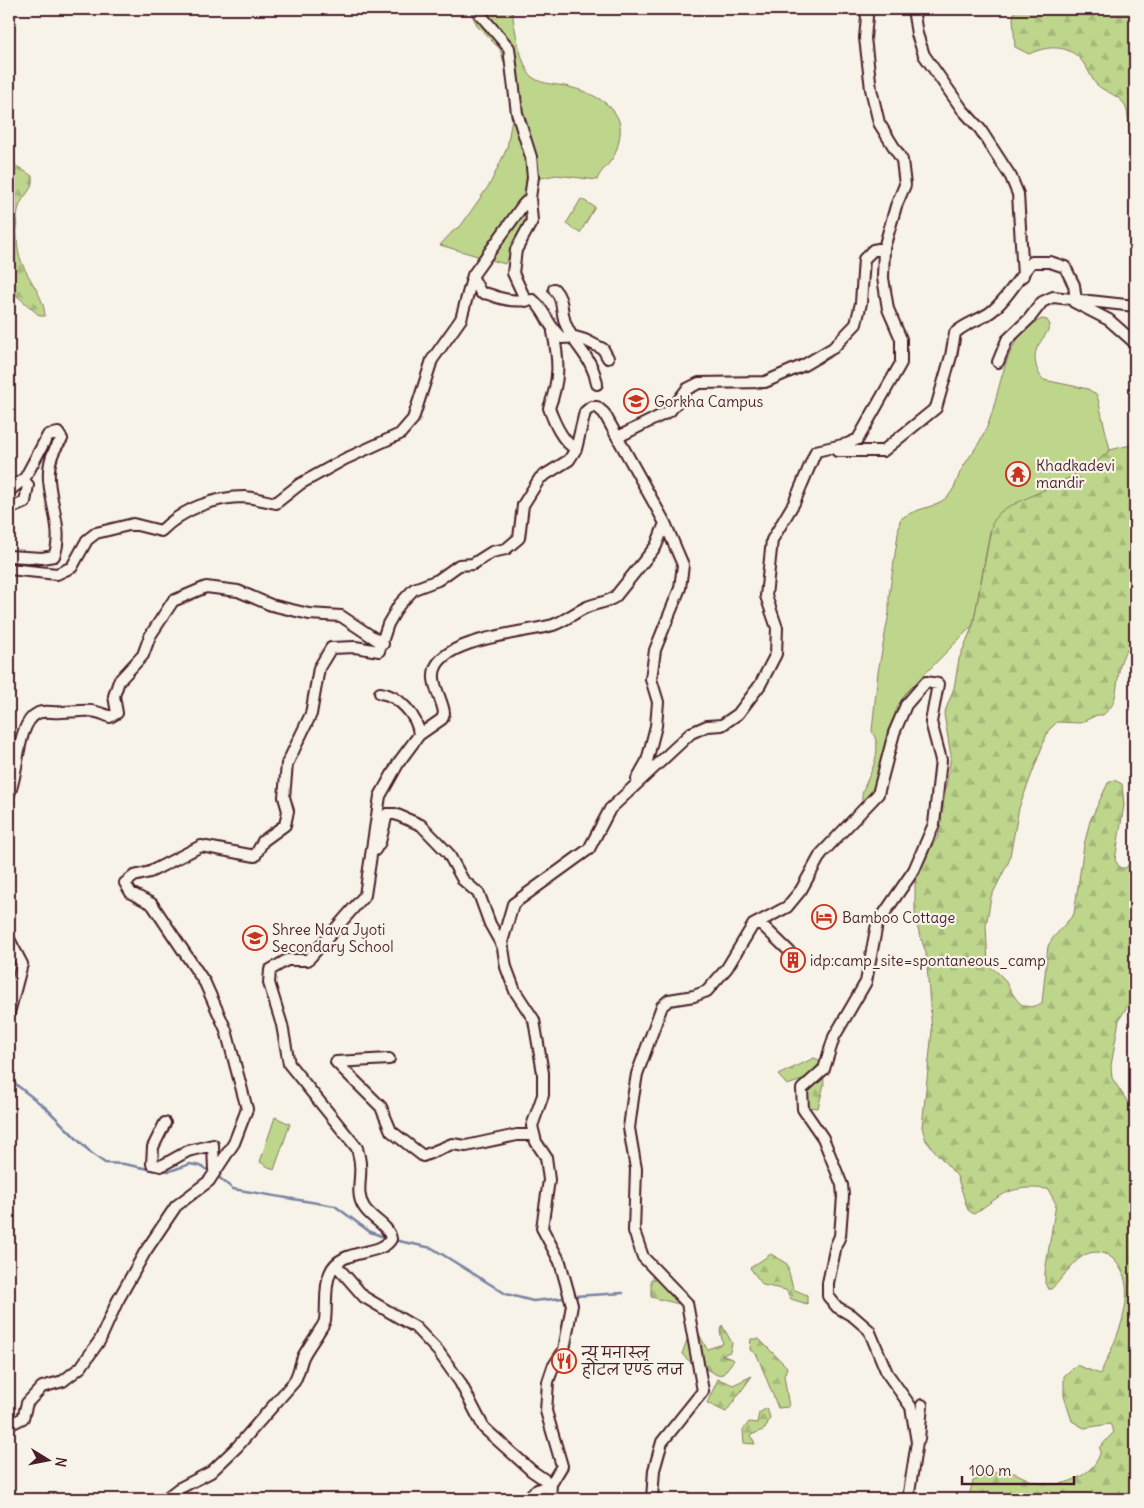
<svg xmlns="http://www.w3.org/2000/svg" width="1144" height="1508" viewBox="0 0 1144 1508" font-family="Delius,'Playpen Sans Deva',sans-serif">
<defs>
<pattern id="forest-firs" width="22" height="20" patternUnits="userSpaceOnUse" patternTransform="scale(1.25)"><rect width="22" height="20" fill="#bed68c"/><path d="M5 1l3.5 6h-7zM16 11l3.5 6h-7z" fill="#a5b779"/></pattern>
</defs>
<rect width="100%" height="100%" fill="#f7f3e8"/>
<filter id="ink" filterUnits="userSpaceOnUse"><feTurbulence type="fractalNoise" baseFrequency=".02" numOctaves="2"/><feDisplacementMap in="SourceGraphic" scale="10" xChannelSelector="R" yChannelSelector="G"/><feConvolveMatrix kernelMatrix="1 2 1 2 8 2 1 2 1" color-interpolation-filters="sRGB"/></filter>
<g filter="url(#ink)">
<path fill="#bed68c" stroke="#847a5c" d="M469 9H512C513 22 522 70 532 77 542 85 558 84 569 87 591 92 624 107 620 134 619 142 617 152 612 159 607 167 600 171 597 180L556 175 537 179 529 195 524 227 505 264 440 245 455 229 460 227 490 184 507 148 513 112 506 69 500 49 478 27Z
M581 199 595 207 580 233 566 224Z
M1042 319 1047 320 1050 325C1047 335 1042 338 1038 346 1032 356 1036 373 1044 380L1088 389 1097 395 1110 450 1086 472H1078L1071 478 1061 481 990 531 973 625 905 694 888 730 876 784 867 798 862 801C859 784 888 758 872 731L878 672 889 613V596L900 520C915 506 940 510 952 491 957 484 958 474 963 467 971 454 981 442 987 427 1002 391 1002 335 1042 319Z
M275 1117 290 1124 274 1170 260 1162Z"/>
<path fill="url(#forest-firs)" stroke="#847a5c" d="M1015 9H1135V149C1126 136 1131 122 1126 108 1122 95 1105 93 1096 84 1091 78 1089 70 1084 64 1071 44 1048 45 1029 54L1015 47 1013 18Z
M9 161 32 176C34 191 23 194 19 207 15 218 17 237 18 249 21 273 44 292 45 316H40L16 295 14 277 9 270Z
M1135 444V643C1114 655 1121 684 1113 703 1112 707 1106 712 1103 715H1097L1080 723 1057 722 1048 731 1019 808 1009 861 991 897 986 926 988 965C993 969 999 973 1003 978 1014 992 1018 1016 1042 1003L1048 946 1053 938 1074 914 1084 845 1090 821 1108 783 1114 780 1122 784 1124 805 1115 860 1120 868H1126L1135 855V980L1128 1005 1119 1020 1111 1066 1112 1078 1135 1113V1499H968L973 1481C982 1478 993 1472 1002 1471 1013 1470 1025 1479 1035 1482 1059 1491 1096 1476 1101 1450L1099 1448 1114 1432 1110 1424 1084 1428 1072 1421 1064 1396V1376L1076 1365 1100 1374C1115 1342 1144 1287 1112 1258 1104 1251 1092 1250 1083 1256 1070 1264 1063 1279 1051 1289H1048L1045 1283V1272L1056 1204 1048 1189C1010 1185 1004 1193 974 1214L968 1210 957 1176 926 1141 922 1127 932 1031 926 953 915 920V880L924 857 938 837 951 756 944 714 954 688 959 659 973 625 992 524 998 514 1006 508 1071 477 1078 472H1086L1110 450Z
M814 1058 822 1061 824 1084 818 1108 807 1107 804 1095 809 1078 787 1085 778 1075Z
M771 1254 787 1264 793 1289 807 1295V1304L791 1299 786 1290 763 1285 750 1268Z
M651 1279C666 1279 677 1281 687 1292L679 1304 651 1297Z
M722 1325 732 1343 730 1352 722 1355 734 1360 723 1374 717 1375C702 1365 694 1368 682 1354L687 1340 698 1332 707 1349 723 1344 720 1331Z
M751 1339H759L787 1367 784 1376 789 1407 778 1408 757 1355 750 1350Z
M752 1376 726 1412 707 1403 718 1379 733 1385Z
M767 1408 770 1418 765 1429 751 1435 755 1444 744 1443 743 1430 749 1422 757 1423 759 1413Z"/>
<g fill="none" stroke-linecap="round" stroke-linejoin="round">
<path stroke="#7983a2" stroke-width="2.5" d="M9 1079 46 1108 91 1153 105 1163 124 1164 154 1170 170 1171 190 1164 200 1166 211 1172
M216 1175 233 1189 335 1206 370 1232 387 1238
M394 1240 432 1248 506 1294 533 1301 563 1298
M574 1296 623 1293"/>
<defs>
<path id="minor" d="M478 9 479 13 509 48 517 113 531 157 533 177 530 198 532 221 516 250 513 273 526 301
M865 9 867 17 865 38 871 89 879 123 902 160 905 185 896 206 884 248
M913 9 917 34 924 55 962 109 980 129 1011 177 1018 194 1023 276
M473 278 481 293C490 293 492 296 500 298 510 301 522 301 533 300 547 312 548 328 562 338L575 337 585 340 603 349 608 358
M554 289C565 301 560 311 566 325 576 349 592 356 597 384
M1074 302 1109 320 1135 343
M998 362 1007 340 1029 319 1042 302 1053 297 1135 306
M837 451H883L936 408 951 356 955 333C967 322 981 320 992 311 1008 298 1018 278 1032 262H1050L1065 267 1074 285 1076 301
M9 491 25 478 48 435 58 433 62 439C58 444 54 450 52 456 40 488 67 525 54 556L42 558 9 556
M9 509 25 502 28 485 23 480
M9 569 57 574 72 567 87 540 96 533 133 524 161 531C183 509 214 497 245 497 255 498 266 501 276 503L300 484 345 459 400 434 413 419 432 360 461 319 473 275 523 205 530 198
M380 693C398 695 418 716 419 735
M637 779 647 761 656 726 658 702 651 679 655 650 680 588 683 565 665 523
M9 794C19 774 16 723 38 713 44 710 54 713 61 712 82 712 89 707 110 717L117 713 114 696 119 681 143 655 150 636 173 601 206 587 238 591 271 605 309 614 341 616 383 644
M375 850 380 842 387 814H395L421 825 448 853 463 880 479 894 490 924 503 947
M759 922 789 951
M9 939 22 964 9 1013
M389 1059 336 1062 381 1107 391 1131 423 1156 452 1144 466 1146 517 1135H534
M165 1123 153 1147 152 1164 161 1166 188 1151 213 1145 214 1170
M336 1265 364 1297 415 1327 438 1351 460 1382 484 1428 532 1471 551 1484
M9 1425 23 1418 27 1403 42 1387 63 1381 81 1367 100 1340 117 1302 145 1252 176 1206 209 1181 234 1143 247 1109 226 1030 205 983 152 904 131 893 125 883 134 876 150 872 201 846 255 856 263 841 285 825 288 811 284 797 287 764 311 714 319 668 331 648 355 647 379 651 388 624 399 605 414 589 438 580 459 565 473 564 492 552 506 549 519 538 523 505 540 478 569 460 576 449
M919 1439 922 1405
M165 1499 178 1489 211 1472 237 1447 294 1382C299 1373 300 1365 303 1357 307 1349 313 1341 318 1333 320 1329 324 1325 325 1320 327 1306 324 1287 330 1273 340 1247 381 1257 391 1239 389 1225 371 1219 364 1207 355 1194 362 1178 360 1164 360 1159 358 1153 357 1148L289 1064 282 1025 269 983 270 970 287 960H308L365 895 380 796 399 762 419 735 442 719 444 713C443 700 430 683 435 669 445 638 525 633 553 625 565 621 575 612 587 607 596 603 606 603 615 597L656 546 665 523 604 413 597 407H591L585 412 576 449C562 442 554 422 549 408 560 379 559 361 553 332
M527 1499 535 1491 551 1484
M550 1499 551 1484 562 1466 546 1411 548 1382 553 1367 564 1350 572 1305 560 1262 542 1228 549 1180 546 1157 536 1142 532 1126 543 1095V1073L534 1020 515 991 506 967 502 942 513 904 589 849 610 809 691 733 707 726 722 725 738 714 760 685 776 654 777 628 766 596 772 540 794 503 816 451 847 444 858 439 901 363V339L888 309 883 278 884 248 873 250 864 259 861 303 856 324 833 348 804 365 765 382 699 383 687 389 670 411 618 437
M652 1499 654 1470 662 1442 703 1391 687 1303 643 1257 634 1231 636 1169 629 1128 633 1098 637 1074 662 1006 669 1000 694 996 707 991 727 968 753 925 787 907 801 890 821 854 878 794 894 733 906 705 926 682 938 684 931 722 941 760 934 824 914 870 877 924 866 982 834 1037 824 1069 802 1089 803 1109 823 1138 842 1185 843 1196 840 1236 836 1245 828 1283V1296L837 1307 854 1317 869 1330 887 1373 911 1407 917 1442 908 1499"/>
</defs>
<use href="#minor" stroke="#4a1f2b" stroke-width="14"/>
<use href="#minor" stroke="#f7f3e8" stroke-width="10"/>
</g>
</g>
<defs>
<symbol id="university-ring" viewBox="-11 -11 22 22"><circle r="9.5" fill="#f7f3e8" stroke="#c8321e" stroke-width="1.5"/><path d="M0-5L7-2L0 1L-7-2ZM-4 1L0 2.5L4 1V4Q0 6-4 4Z" fill="#c8321e"/></symbol>
<symbol id="temple-ring" viewBox="-11 -11 22 22"><circle r="9.5" fill="#f7f3e8" stroke="#c8321e" stroke-width="1.5"/><path d="M0-6L5-2H3V0L6.5 2.5H4V6H1.5V3h-3V6H-4V2.5H-6.5L-3 0V-2H-5Z" fill="#c8321e"/></symbol>
<symbol id="hotel-ring" viewBox="-11 -11 22 22"><circle r="9.5" fill="#f7f3e8" stroke="#c8321e" stroke-width="1.5"/><path d="M-6-4.5h1.5V1H6V5H4.5V3h-9V5H-6ZM-4 0a1.8 1.8 0 1 1 3.6 0ZM.5 0V-2.5h3Q6-2.5 6 0Z" fill="#c8321e"/></symbol>
<symbol id="school-ring" viewBox="-11 -11 22 22"><circle r="9.5" fill="#f7f3e8" stroke="#c8321e" stroke-width="1.5"/><path d="M0-5L7-2L0 1L-7-2ZM-4 1L0 2.5L4 1V4Q0 6-4 4Z" fill="#c8321e"/></symbol>
<symbol id="building-ring" viewBox="-11 -11 22 22"><circle r="9.5" fill="#f7f3e8" stroke="#c8321e" stroke-width="1.5"/><path d="M-4-6H4V6H1V3H-1V6H-4ZM-2.5-4.3h1.7v1.8h-1.7ZM.8-4.3h1.7v1.8H.8ZM-2.5-1h1.7V.8h-1.7ZM.8-1h1.7V.8H.8Z" fill="#c8321e"/></symbol>
<symbol id="restaurant-ring" viewBox="-11 -11 22 22"><circle r="9.5" fill="#f7f3e8" stroke="#c8321e" stroke-width="1.5"/><path d="M-5-6h1v4h1v-4h1v4h1v-4h1v5L-1.5 .5V6h-2V.5L-5-1ZM5-6V6H3V1.5H1.5Q1.5-4 5-6Z" fill="#c8321e"/></symbol>
</defs>
<g fill-rule="evenodd">
<use href="#university-ring" x="622" y="387" width="28" height="28"/>
<use href="#temple-ring" x="1004" y="460" width="28" height="28"/>
<use href="#hotel-ring" x="810" y="903" width="28" height="28"/>
<use href="#school-ring" x="241" y="924" width="28" height="28"/>
<use href="#building-ring" x="779" y="946" width="28" height="28"/>
<use href="#restaurant-ring" x="550" y="1347" width="28" height="28"/>
</g>
<g text-anchor="middle" dominant-baseline="central" stroke-width="4.5" stroke-linejoin="round" paint-order="stroke">
<g font-size="15" fill="#4a1f2b" stroke="#f7f3e8" text-anchor="start">
<text x="654" y="401">Gorkha Campus</text>
<text x="1036" y="465">Khadkadevi<tspan x="1036" dy="17">mandir</tspan></text>
<text x="842" y="917">Bamboo Cottage</text>
<text x="272" y="929">Shree Nava Jyoti<tspan x="272" dy="17">Secondary School</tspan></text>
<text x="810" y="960">idp:camp_site=spontaneous_camp</text>
<text x="582" y="1352">न्यू मनास्लु<tspan x="582" dy="17">होटल एण्ड लज</tspan></text>
</g>
</g>
<rect width="1144" height="1508" fill="none" stroke="#f7f3e8" stroke-width="30"/>
<rect x="15" y="15" width="1114" height="1478" fill="none" stroke="#4a1f2b" stroke-width="2" filter="url(#ink)"/>
<g transform="translate(48 1460) rotate(100)" stroke="#f7f3e8" stroke-width="4" paint-order="stroke">
<path d="M0-4L9 19L0 12L-9 19Z" fill="#4a1f2b"/>
<text y="-8" font-size="14" font-weight="bold" text-anchor="middle" fill="#4a1f2b">N</text>
</g>
<path d="M962 1476v8h112v-8" fill="none" stroke="#4a1f2b" stroke-width="2.5"/>
<text x="969" y="1476" font-size="15" fill="#4a1f2b" stroke="#f7f3e8" stroke-width="4" paint-order="stroke">100 m</text>
</svg>
